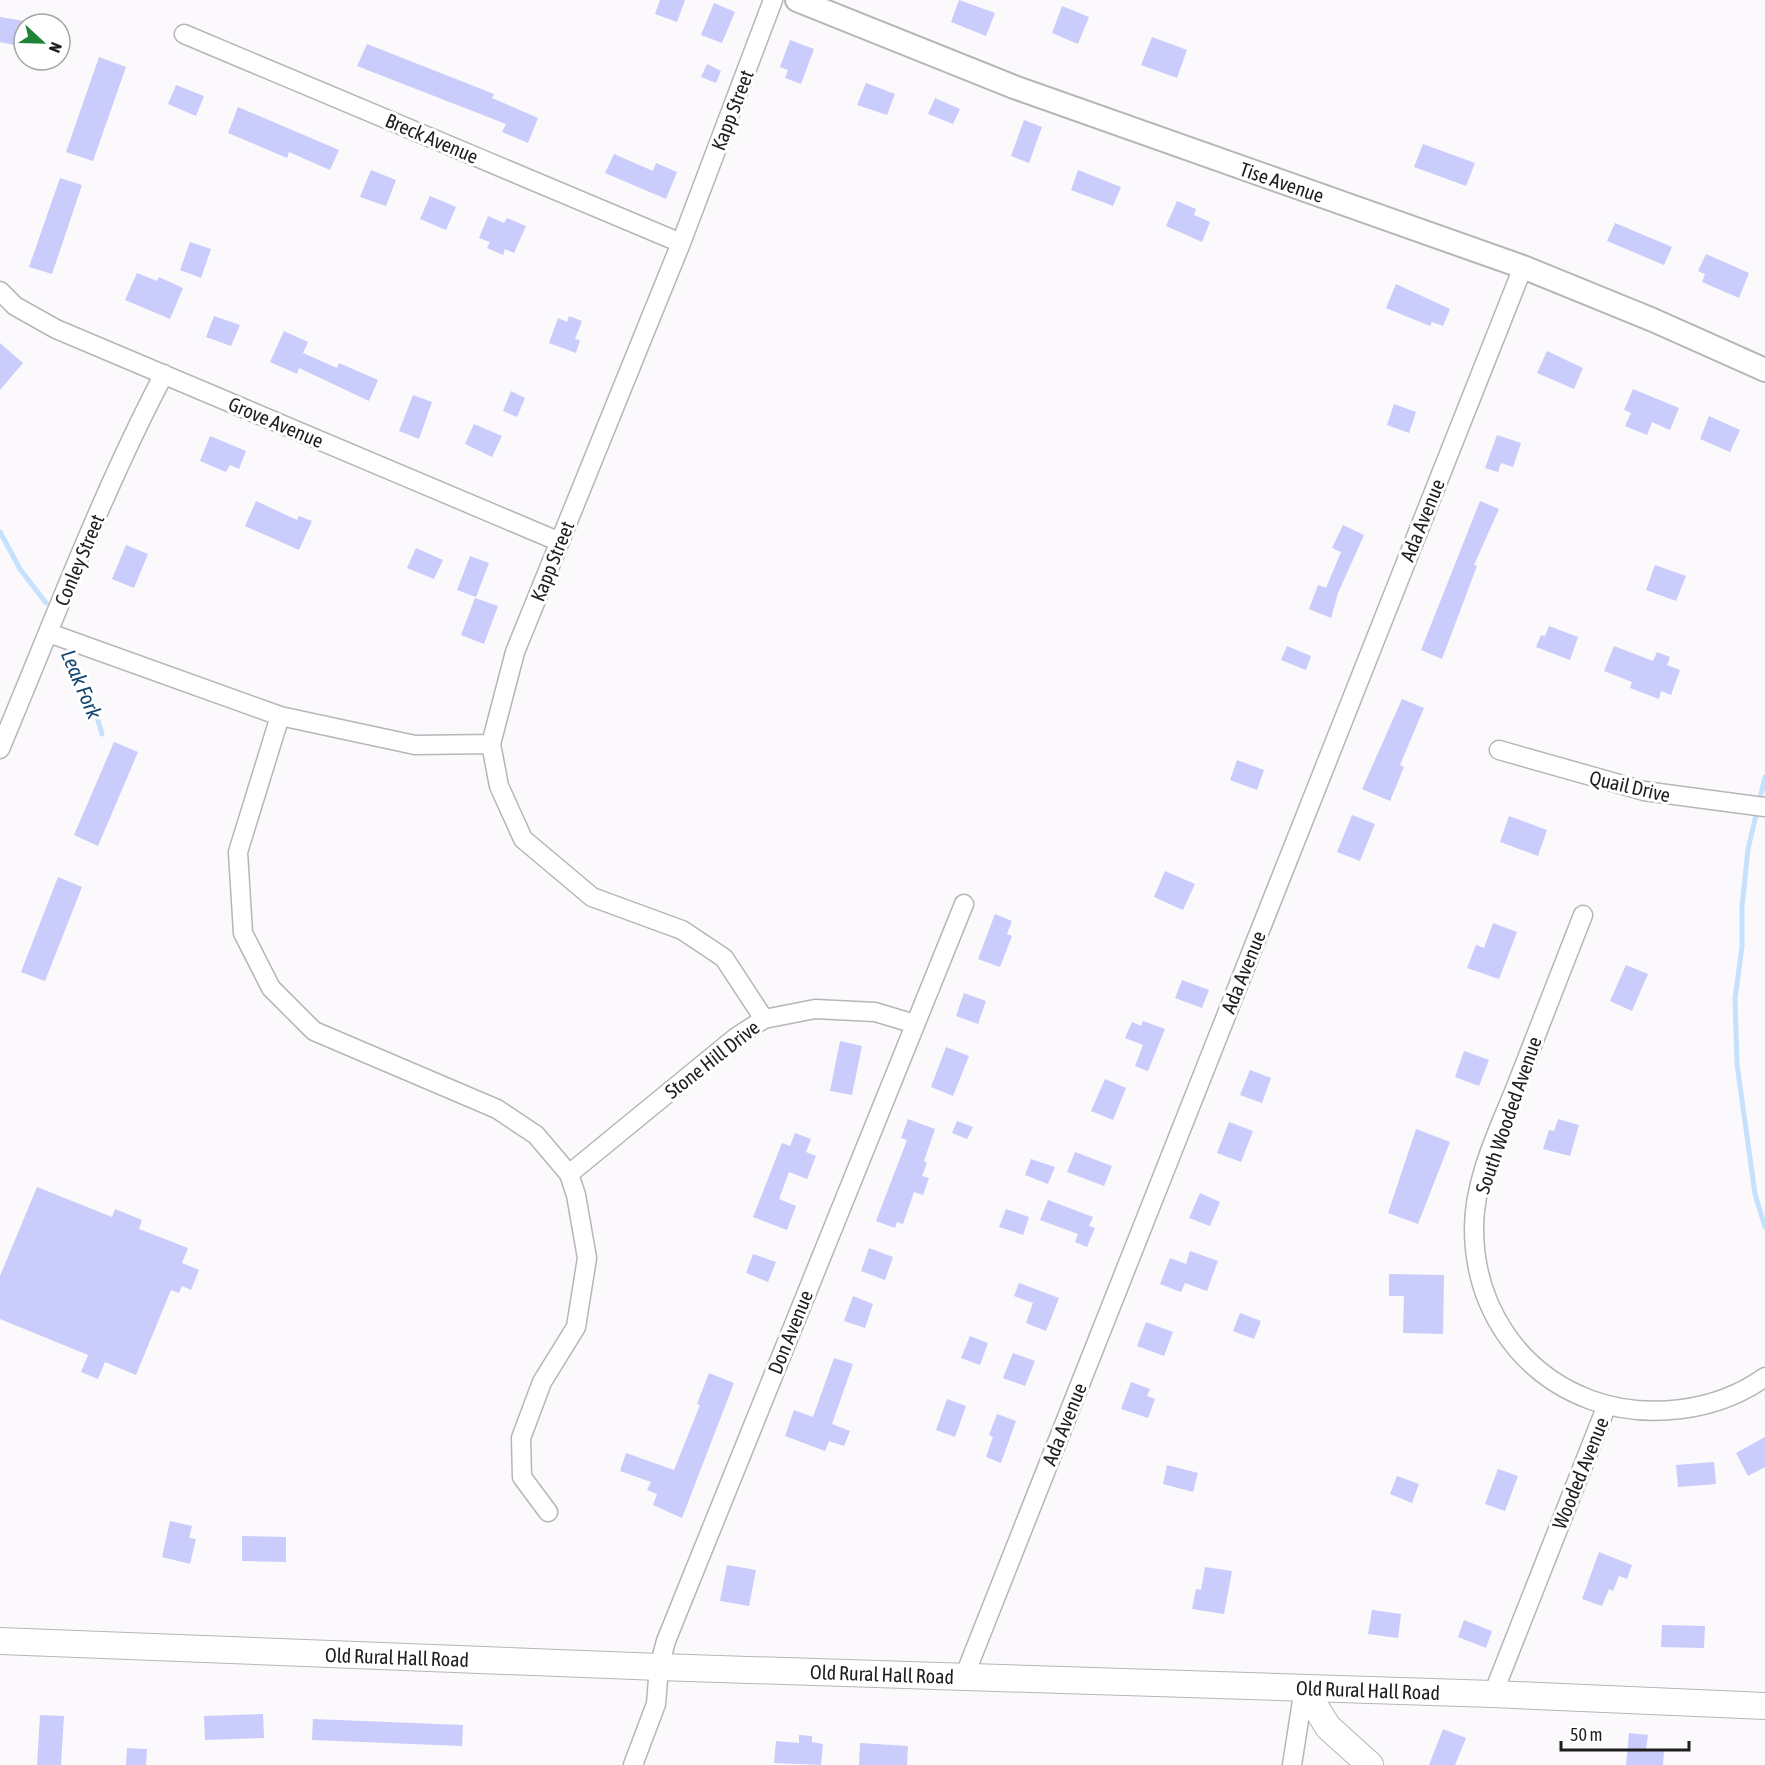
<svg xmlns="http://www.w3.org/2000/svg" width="1765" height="1765" viewBox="0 0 1765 1765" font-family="'Asap Condensed',sans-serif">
<rect width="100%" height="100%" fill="#fbf9fc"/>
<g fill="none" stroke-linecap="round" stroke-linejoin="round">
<path stroke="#c5e1fd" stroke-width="5" d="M0 532 20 569 46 603
M65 644 93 703 102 734
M1765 777 1748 849 1742 907V947L1735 998 1737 1064 1755 1194 1765 1227"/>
</g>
<path fill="#caccfb" d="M660 0H685L677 22 655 14Z
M959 0 995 13 986 36 951 22Z
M714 3 735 12 722 43 701 35Z
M1062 6 1089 17 1078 44 1052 33Z
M0 17 24 21V47L0 42Z
M1152 37 1187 50 1177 78 1141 65Z
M790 40 814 49 801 84 785 78 788 70 780 67Z
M367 44 494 94 492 98 538 118 528 143 502 132 506 124 357 66Z
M99 57 126 67 93 161 66 152Z
M707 64 721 71 716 83 701 77Z
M866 83 895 94 887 115 857 105Z
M176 85 204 96 196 116 168 104Z
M935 98 960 109 953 124 928 114Z
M238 107 339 150 330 170 289 152 287 158 228 133Z
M1024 120 1042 127 1029 163 1011 156Z
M1423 144 1475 163 1466 186 1414 167Z
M614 154 653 171 656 163 677 172 666 199 605 173Z
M371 170 396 180 386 206 360 197Z
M1078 170 1121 187 1113 206 1071 190Z
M60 178 82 185 52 274 29 267Z
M430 196 456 207 446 230 420 219Z
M1177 201 1196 209 1194 215 1210 222 1202 242 1166 226Z
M488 216 504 223 507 218 526 226 514 253 505 249 503 255 487 248 490 242 479 238Z
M1615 223 1672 247 1664 265 1607 241Z
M190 242 211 249 201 278 180 270Z
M1706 254 1749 273 1739 298 1702 282 1705 274 1698 271Z
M137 273 157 281 159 277 183 288 170 319 125 300Z
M1396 284 1450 309 1443 326 1432 322 1430 326 1386 308Z
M214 316 240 325 231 346 206 337Z
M569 316 582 321 575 339 580 340 576 353 549 343 558 318 567 322Z
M284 331 308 342 303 353 337 368 339 363 378 380 369 401 299 368 297 374 270 362Z
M0 343 23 363 0 390Z
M1547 351 1583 368 1574 389 1537 373Z
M1633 389 1679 408 1670 430 1652 422 1647 435 1625 426 1631 413 1624 410Z
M511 391 525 398 517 417 503 411Z
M413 395 432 402 419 439 399 431Z
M1394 404 1416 412 1409 433 1387 425Z
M1709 416 1740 430 1730 452 1700 439Z
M474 424 502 436 492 457 465 444Z
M1497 435 1521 443 1513 467 1501 463 1498 472 1485 468Z
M210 436 246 451 239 469 230 465 226 472 200 461Z
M256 501 297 520 299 516 312 521 299 550 245 526Z
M1480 501 1499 509 1474 565 1477 566 1442 659 1421 650Z
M1343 525 1364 535 1338 593 1331 618 1309 609 1318 585 1326 588 1341 552 1332 548Z
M126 545 148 554 134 588 112 579Z
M416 548 443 560 434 579 407 568Z
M470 556 489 563 476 597 457 590Z
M1655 565 1686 576 1676 601 1646 590Z
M475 598 498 606 484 644 461 635Z
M1549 626 1578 637 1570 660 1536 647 1541 635 1545 636Z
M1287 646 1311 656 1306 670 1281 660Z
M1614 646 1653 661 1657 652 1670 657 1667 665 1680 670 1671 695 1661 691 1659 699 1630 688 1632 682 1604 671Z
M1402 699 1424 708 1400 765 1404 767 1390 801 1362 789Z
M114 742 138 752 98 846 74 835Z
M1237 760 1264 770 1257 790 1230 780Z
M1352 815 1375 824 1360 861 1337 852Z
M1509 816 1547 830 1538 856 1500 842Z
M1165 871 1195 884 1183 910 1154 897Z
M58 877 82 887 45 981 21 972Z
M995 914 1012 921 1007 934 1012 936 1000 967 978 959Z
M1493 923 1517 932 1499 979 1467 968 1476 945 1484 948Z
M1626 965 1648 974 1632 1011 1610 1001Z
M1182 980 1209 990 1202 1008 1175 998Z
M964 993 986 1001 978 1024 956 1016Z
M1143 1021 1165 1029 1148 1071 1135 1066 1143 1045 1125 1038 1132 1022 1141 1026Z
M840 1041 862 1046 852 1095 830 1091Z
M946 1047 969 1056 953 1096 931 1087Z
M1464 1051 1489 1060 1479 1086 1455 1077Z
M1250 1070 1271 1078 1262 1103 1240 1095Z
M1105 1079 1126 1088 1113 1120 1091 1111Z
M908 1119 935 1129 924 1161 927 1163 922 1176 929 1178 923 1195 914 1192 903 1224 897 1222 895 1228 876 1221 907 1140 901 1138Z
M1558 1119 1579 1125 1570 1156 1543 1149 1549 1130 1554 1131Z
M957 1121 973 1127 967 1139 952 1133Z
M1229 1122 1253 1131 1241 1162 1217 1153Z
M1416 1129 1450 1142 1418 1224 1388 1213Z
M795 1133 811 1139 806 1152 816 1156 807 1179 789 1172 779 1199 796 1206 787 1230 753 1217 782 1143 790 1146Z
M1075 1152 1112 1166 1104 1186 1067 1172Z
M1031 1159 1055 1167 1048 1184 1025 1175Z
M37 1187 112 1217 115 1209 142 1220 139 1229 188 1248 182 1263 199 1270 191 1290 182 1286 179 1293 171 1290 136 1375 105 1362 98 1379 81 1372 88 1355 0 1319V1276Z
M1200 1193 1220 1202 1210 1226 1189 1218Z
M1048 1200 1093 1217 1089 1226 1095 1228 1087 1247 1075 1242 1078 1234 1040 1220Z
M1006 1209 1029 1217 1023 1235 999 1227Z
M869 1248 893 1257 885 1280 861 1271Z
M1190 1251 1218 1261 1207 1291 1185 1283 1181 1292 1160 1284 1170 1258 1186 1264Z
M753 1254 776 1262 768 1282 746 1273Z
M1389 1274 1444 1275 1443 1334 1403 1333 1404 1296H1389Z
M1019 1283 1059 1298 1046 1331 1026 1323 1033 1303 1014 1296Z
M853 1296 873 1304 865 1328 844 1321Z
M1240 1313 1261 1321 1254 1339 1233 1331Z
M1146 1322 1173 1332 1164 1356 1137 1346Z
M970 1336 988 1343 980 1365 961 1358Z
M1013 1353 1035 1361 1025 1386 1003 1378Z
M834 1358 853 1364 832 1424 850 1431 844 1446 829 1441 825 1451 785 1436 794 1410 813 1417Z
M709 1373 734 1383 682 1518 653 1505 657 1494 647 1490 651 1482 620 1471 626 1453 674 1470 700 1405 697 1404Z
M1131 1382 1150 1389 1147 1396 1155 1399 1148 1418 1121 1409Z
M947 1399 966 1406 955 1437 936 1430Z
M997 1414 1016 1421 1001 1463 986 1457 993 1437 989 1435Z
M1765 1437V1467L1748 1476 1736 1453Z
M1714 1462 1716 1484 1678 1487 1676 1465Z
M1167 1465 1198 1473 1193 1492 1163 1484Z
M1498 1469 1518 1476 1505 1511 1485 1504Z
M1397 1476 1419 1484 1412 1503 1390 1494Z
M170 1521 192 1526 189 1538 196 1539 190 1564 162 1557Z
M242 1536 286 1537V1562L242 1561Z
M1599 1552 1632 1565 1627 1579 1619 1576 1613 1591 1609 1589 1602 1606 1582 1599Z
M727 1565 756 1570 749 1606 720 1601Z
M1205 1567 1232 1571 1224 1614 1192 1609 1196 1589 1201 1590Z
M1372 1610 1401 1614 1398 1638 1368 1634Z
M1464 1620 1492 1631 1486 1648 1458 1637Z
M1662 1625 1705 1626 1704 1648 1661 1647Z
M263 1714 264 1738 205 1740 204 1716Z
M40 1715 64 1716 61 1765H37Z
M313 1719 463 1725 462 1746 312 1740Z
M1443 1729 1466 1738 1455 1765H1429Z
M1629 1733 1648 1735 1646 1749 1664 1751 1663 1765H1626Z
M799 1735 812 1736V1742L823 1744 821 1765 774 1763 776 1741 799 1743Z
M860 1743 908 1746 907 1765H859Z
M127 1748 147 1749 146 1765H126Z"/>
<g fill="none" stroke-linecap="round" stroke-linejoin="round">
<defs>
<path id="minor" d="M184 34 681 243
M0 291 15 306 56 329 560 542
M49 633 280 716 415 745 491 744
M280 716 238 852 243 933 271 988 314 1031 497 1109 536 1135 569 1174 576 1195 587 1258 576 1327 542 1382 521 1438 522 1477 548 1512
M0 749C53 623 101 494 164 374
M1499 750 1644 791 1765 807
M1583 915C1561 971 1539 1028 1517 1084 1499 1129 1474 1179 1474 1228 1474 1306 1518 1373 1591 1400 1647 1420 1716 1412 1765 1377
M764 1019 724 958 682 930 592 897 523 839 499 786 491 744 515 652 681 243 773 0
M569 1174 735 1038 764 1019 815 1009 875 1012 915 1024
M964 1677 1523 267
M1493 1694 1607 1405
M633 1765 656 1704 659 1667 666 1641 964 904
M1292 1765 1304 1688"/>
<path id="tertiary" d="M797 0 1014 87 1523 267 1653 320 1765 370"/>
<path id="secondary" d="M0 1641 659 1667 1493 1694 1765 1706
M1304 1688 1328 1727 1370 1765"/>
</defs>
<use href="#minor" stroke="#b7b5b7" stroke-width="21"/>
<use href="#tertiary" stroke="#b7b5b7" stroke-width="26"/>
<use href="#secondary" stroke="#b7b5b7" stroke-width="28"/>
<use href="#minor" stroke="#fff" stroke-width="18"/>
<use href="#tertiary" stroke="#fff" stroke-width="22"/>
<use href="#secondary" stroke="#fff" stroke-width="26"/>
</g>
<g text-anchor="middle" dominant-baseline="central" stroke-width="6" stroke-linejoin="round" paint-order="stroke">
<g font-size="20" fill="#1e1e1f" stroke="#fff">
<text transform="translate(732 110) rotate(-69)">Kapp Street</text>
<text transform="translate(432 138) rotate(23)">Breck Avenue</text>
<text transform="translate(1282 182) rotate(19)">Tise Avenue</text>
<text transform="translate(276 422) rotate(23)">Grove Avenue</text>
<text transform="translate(1422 520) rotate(-68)">Ada Avenue</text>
<text transform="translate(79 560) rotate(-67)">Conley Street</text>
<text transform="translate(552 561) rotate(-68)">Kapp Street</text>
<text transform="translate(1630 786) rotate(13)">Quail Drive</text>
<text transform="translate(1243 972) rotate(-68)">Ada Avenue</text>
<text transform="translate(712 1059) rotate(-38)">Stone Hill Drive</text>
<text transform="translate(1508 1115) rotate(-71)">South Wooded Avenue</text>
<text transform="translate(790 1332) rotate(-68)">Don Avenue</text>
<text transform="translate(1064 1424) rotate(-68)">Ada Avenue</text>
<text transform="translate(1580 1473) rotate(-68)">Wooded Avenue</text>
<text transform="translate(397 1657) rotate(2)">Old Rural Hall Road</text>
<text transform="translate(882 1674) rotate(2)">Old Rural Hall Road</text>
<text transform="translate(1368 1690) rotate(2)">Old Rural Hall Road</text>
</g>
<g font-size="21" font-style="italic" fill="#164772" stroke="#fff">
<text transform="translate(82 684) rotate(67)">Leak Fork</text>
</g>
</g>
<g transform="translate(42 42) rotate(112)"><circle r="28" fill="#ffffff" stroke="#a5a5a5" stroke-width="1.5"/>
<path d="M0-4.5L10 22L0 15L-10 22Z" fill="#1f8337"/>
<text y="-9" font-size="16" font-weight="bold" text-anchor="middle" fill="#1e1e1f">N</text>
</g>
<path d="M1561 1741v9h128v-9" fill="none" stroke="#1e1e1f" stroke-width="3"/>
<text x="1570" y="1741" font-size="18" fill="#1e1e1f" stroke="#ffffff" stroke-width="4.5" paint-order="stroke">50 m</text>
</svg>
